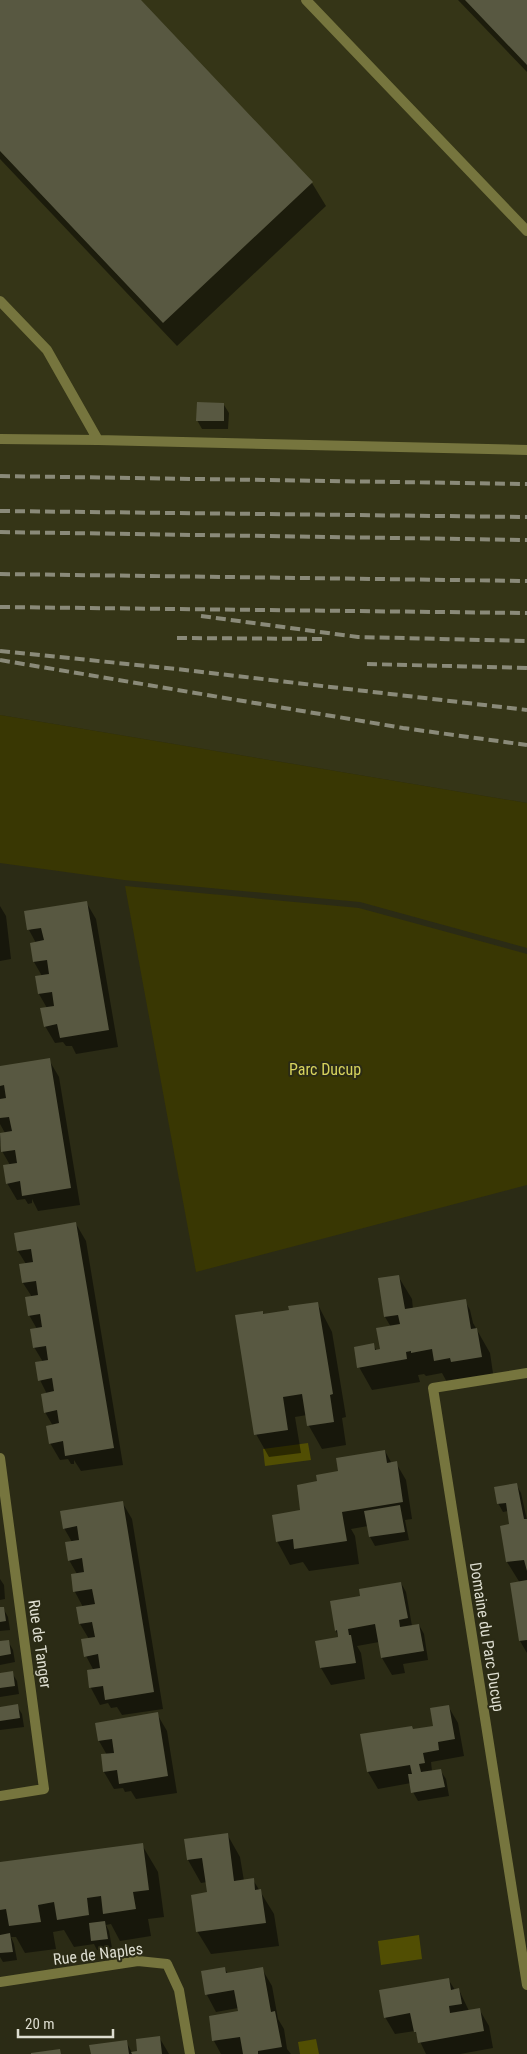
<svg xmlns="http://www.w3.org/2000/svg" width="527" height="2054" viewBox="0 0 527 2054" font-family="'Roboto Condensed',sans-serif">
<rect width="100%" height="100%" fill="#2b2b15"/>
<path fill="#353517" d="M0 0H527V803L0 715Z"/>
<path fill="#393703" d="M0 715 527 803V948L360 902 124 880 0 863Z
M125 886 359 908 527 954V1185L196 1272Z"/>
<path fill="#514e03" d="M308 1443 311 1460 265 1466 263 1449Z
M419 1935 422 1959 381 1965 378 1941Z
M316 2039 319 2054H300L298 2042Z"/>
<path fill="#0007" d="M0 0H139L312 183 326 206 177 346 0 159Z
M458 0H527V72Z
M224 405 229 413 228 429H202L197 420Z
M86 902 96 919 118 1047 76 1054 72 1046H66L63 1042 55 1043 45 1026 47 1008 39 994 36 977 42 976 34 962 36 943 29 930Z
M0 906 6 916 11 959 0 961Z
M49 1060 59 1077 80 1205 38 1211 32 1199V1203L28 1204 25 1199 17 1200 7 1183 10 1165 2 1151 0 1139V1134L5 1133 0 1124V1068Z
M76 1224 86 1241 123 1465 81 1471 74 1460V1464H71L68 1459 60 1460 50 1443 53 1426 45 1412 47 1394 40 1380 43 1362 34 1347 37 1329 29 1315 32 1297 23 1283 26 1264 18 1251Z
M398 1276 412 1299 413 1309 465 1301 470 1310 473 1323 490 1353 494 1380 448 1384 442 1373 426 1376 424 1374 418 1375 420 1382 372 1390 359 1367 373 1345 377 1351 381 1350 391 1327 385 1317 379 1279Z
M317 1303 332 1332 346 1417 342 1418 346 1445 322 1449 309 1426 307 1415 295 1417 301 1453 269 1457 256 1434 262 1312 264 1315 288 1311Z
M385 1451 392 1464 396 1463 406 1480 412 1519 405 1520 409 1540 375 1546 370 1537 368 1526 351 1529 355 1536 359 1564 309 1571 303 1562 290 1565 277 1541 302 1511 319 1482Z
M516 1484 521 1493 527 1520V1653L520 1641V1583L507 1562 511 1525 508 1511 503 1512 498 1503Z
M122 1502 132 1519 163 1709 122 1715 117 1707 111 1708 108 1703 100 1705 91 1688 94 1671 86 1656 89 1639 80 1624 77 1608 83 1607 75 1592 77 1574 69 1560 72 1542 64 1528Z
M0 1579 4 1585 5 1599 0 1600Z
M401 1583 406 1592 412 1626 419 1625 424 1634 428 1660 403 1664 405 1673 392 1675 382 1658 379 1642 357 1646 361 1653 365 1679 331 1685 321 1668 317 1642 339 1639 336 1631 331 1602 362 1597Z
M3 1608 8 1617 10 1630 0 1631V1609Z
M8 1641 13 1650 15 1662 0 1665V1642Z
M12 1673 17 1681 19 1694 0 1697V1675Z
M17 1706 22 1714 24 1727 0 1730V1708Z
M448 1706 458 1723 464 1756 431 1762 432 1771 440 1770 446 1779 449 1796 418 1801 413 1792 411 1783 378 1789 368 1772 435 1727Z
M157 1714 167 1731 177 1793 136 1799 131 1791 125 1792 123 1788 114 1789 104 1772 102 1755H107L99 1741Z
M227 1834 240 1857 244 1881 253 1880 274 1914 279 1946 211 1954 197 1931 208 1894 207 1882 201 1883 188 1860Z
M142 1845 158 1872 164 1917 148 1919 151 1936 120 1941 111 1924 106 1925 109 1931 112 1948 97 1950 94 1944 74 1947 64 1930 53 1932 56 1949 25 1953 16 1937H11L14 1944 17 1960 3 1962 0 1957V1864Z
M225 1969 228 1974 262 1969 272 1986 278 2019 284 2029 287 2049 291 2054H221L214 2041 239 2012 238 2008 216 2012 207 1995Z
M448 1979 455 1990H459L469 2011 479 2009 489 2026 493 2048 460 2054H426L415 2031 395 2034 385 2017Z
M159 2037 169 2054H92L126 2041 132 2053 139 2052Z"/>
<path fill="#585841" d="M0 0H141L313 182 163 323 0 151Z
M465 0H527V65Z
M197 402 224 403V421H196Z
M87 901 109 1030 60 1038 57 1024 44 1027 40 1008 54 1006 52 992 38 994 35 976 49 974 47 960 33 962 30 943 44 940 41 928 27 930 24 911Z
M50 1058 71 1188 22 1196 20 1181 6 1184 3 1165 17 1163 15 1150 1 1152 0 1133 12 1131 9 1117 0 1118V1099L6 1098 4 1085 0 1086V1066Z
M76 1222 114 1448 65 1456 63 1441 49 1444 46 1426 59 1423 57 1410 44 1413 41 1394 54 1391 52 1378 38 1381 35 1362 48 1360 46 1346 33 1348 30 1329 42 1327 40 1314 28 1316 25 1297 38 1295 36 1281 22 1283 19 1264 33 1262 31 1249 17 1251 14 1233Z
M399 1275 405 1309 466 1299 471 1329 477 1328 482 1357 451 1362 450 1358 434 1361 432 1349 411 1353V1351L406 1352 407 1359 357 1368 354 1347 374 1343 375 1350 380 1349 376 1328 400 1324 398 1315 384 1317 378 1278Z
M318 1302 333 1394 330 1395 334 1422 307 1426 302 1394 283 1397 288 1430 254 1435 235 1315 263 1311V1314L289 1310 288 1306Z
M385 1450 387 1463 397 1461 403 1502 342 1512 347 1541 294 1549 293 1539 276 1542 272 1515 300 1510 297 1485 317 1481 316 1475 338 1471 336 1458Z
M517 1483 524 1519H527V1571L524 1560 506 1562 500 1526 509 1524 506 1503 497 1504 494 1487Z
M123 1501 154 1692 105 1700 103 1686 89 1688 87 1670 100 1668 98 1654 84 1657 81 1639 95 1637 92 1622 79 1624 76 1607 95 1604 92 1589 73 1592 71 1574 84 1572 82 1558 68 1561 65 1542 79 1540 77 1526 63 1529 60 1511Z
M400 1505 405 1532 369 1537 364 1511Z
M527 1580V1640L519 1641 510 1583Z
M401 1582 408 1618 399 1620 400 1627 419 1624 424 1651 381 1658 375 1624 348 1629 349 1635H351L356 1663 320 1668 315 1641 338 1637 337 1630 335 1631 330 1601 360 1596 359 1589Z
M0 1607H4L6 1621 0 1622Z
M9 1640 11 1654 0 1656V1641Z
M13 1671 15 1686 0 1688V1673Z
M18 1704 20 1718 0 1721V1707Z
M449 1705 455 1739 438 1742 439 1750 423 1753 425 1763 419 1764 421 1772 441 1769 445 1787 411 1793 408 1774H412L410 1765 367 1772 360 1734 412 1726 413 1729 433 1726 430 1708Z
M158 1712 168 1776 119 1784 117 1770 103 1772 101 1754 114 1753 112 1739 98 1741 95 1723Z
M228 1833 234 1881 254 1878 255 1890 261 1889 266 1923 196 1932 191 1895 207 1892 202 1858 187 1860 184 1839Z
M143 1843 149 1890 133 1892 136 1909 103 1914 101 1896 87 1898 89 1915 57 1920 54 1902 38 1905 41 1922 9 1926 6 1909 0 1910V1862Z
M105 1921 108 1939 91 1941 89 1923Z
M10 1933 13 1952 0 1953V1935Z
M225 1967 226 1973 263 1967 271 2012 275 2011 282 2047 258 2051V2054H243L240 2037 212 2041 209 2016 238 2011 234 1990 205 1995 201 1971Z
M449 1978 451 1990 459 1988 462 2004 449 2006 450 2013 480 2008 484 2031 418 2043 416 2032H414L410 2013 384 2018 379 1990Z
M160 2036 162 2054H132L131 2052 137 2051 136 2039Z
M127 2040 129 2054H91L89 2045Z
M60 2049 61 2054H31V2053Z"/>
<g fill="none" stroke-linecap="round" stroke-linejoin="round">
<path stroke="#76753e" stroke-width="10" d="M527 1373 433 1388 527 1985"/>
<path stroke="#76753e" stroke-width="10" d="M306 0 527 231
M0 301 47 350 98 440
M0 439 98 440 527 450
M0 1458 44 1789 0 1796
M0 1982 138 1961 167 1964 179 1990 190 2054"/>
<path stroke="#8a8a79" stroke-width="4" stroke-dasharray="10 5" stroke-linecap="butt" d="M0 476 527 484
M0 511 527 517
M0 532 527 540
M0 574 527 581
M0 607 527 613
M201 616 358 637 527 641
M177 638 326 639
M0 651 177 669 527 710
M0 660 403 728 527 745
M367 664 527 668"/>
</g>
<g text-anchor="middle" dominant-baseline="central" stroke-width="4" stroke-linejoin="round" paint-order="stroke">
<g font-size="16" fill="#d6d25d" stroke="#2b2b15">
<text x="325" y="1069">Parc Ducup</text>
</g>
<g font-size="16" fill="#ddddd0" stroke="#2b2b15">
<text transform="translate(487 1637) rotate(81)">Domaine du Parc Ducup</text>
<text transform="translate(40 1644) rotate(82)">Rue de Tanger</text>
<text transform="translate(98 1954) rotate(-7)">Rue de Naples</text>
</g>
</g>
<path d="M18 2029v8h95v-8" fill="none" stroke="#ddddd0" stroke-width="2.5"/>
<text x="25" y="2029" font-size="15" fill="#ddddd0" stroke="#2b2b15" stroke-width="4" paint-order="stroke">20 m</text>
</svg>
